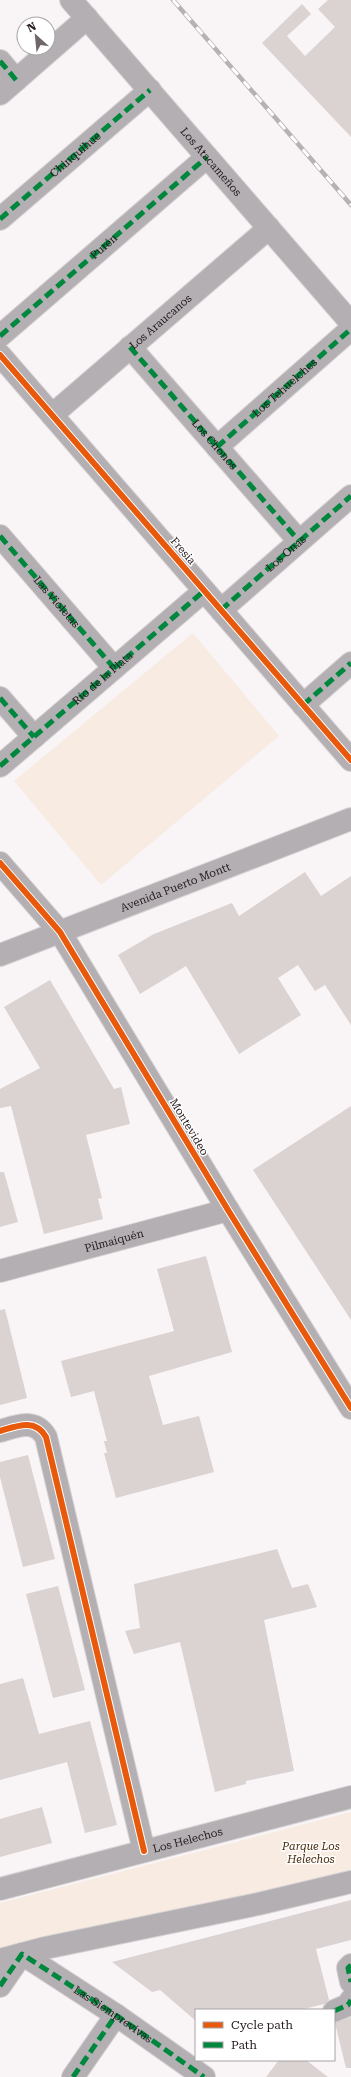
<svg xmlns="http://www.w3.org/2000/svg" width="351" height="2077" viewBox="0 0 351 2077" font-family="'Roboto Serif',serif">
<rect width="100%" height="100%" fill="#f9f4f6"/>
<path fill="#f8ebe2" d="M193 633 279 736 101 885 14 781Z
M351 1812V1872L0 1952V1903Z"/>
<path fill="#dbd2d2" d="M328 0H351V137L262 43 302 4 311 14 287 36 305 56 335 27 318 9Z
M305 872 321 896 351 876V1025L325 985 315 991 298 965 278 978 301 1015 239 1054 186 966 140 994 118 955 154 934 232 903 239 916Z
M50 980 114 1089 121 1087 130 1124 86 1135 102 1198 98 1199 103 1219 44 1234 11 1106 0 1108V1089L40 1068 4 1007Z
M351 1106V1320L253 1170Z
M0 1172H4L18 1222 0 1227Z
M206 1256 232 1352 149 1376 163 1425 199 1416 214 1472 116 1498 104 1453H107L104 1441H107L94 1391 71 1397 61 1361 174 1331 157 1269Z
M5 1309 27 1398 0 1405V1310Z
M28 1455 55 1559 23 1567 0 1477V1462Z
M277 1549 292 1588 308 1584 317 1607 264 1620 294 1771 246 1781V1784L215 1792 180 1642 134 1654 125 1631 140 1628 134 1584Z
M58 1586 85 1690 53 1698 26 1594Z
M23 1678 39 1734 90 1721 117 1825 85 1833 67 1762 0 1780V1684Z
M42 1807 52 1843 0 1857V1819Z
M351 1900V1940L316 1949 329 2000 324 2004 300 2010H196V2021L160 1990 152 1992 112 1962Z
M351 2017V2068H346L335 2023Z
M279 2060H306L328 2077H266Z"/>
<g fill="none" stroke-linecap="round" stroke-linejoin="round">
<defs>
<g id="minor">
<path id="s1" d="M71 0 351 323"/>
<path d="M0 61 16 80"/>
<path d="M0 94 87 18"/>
<path id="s2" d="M0 219 150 90"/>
<path id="s3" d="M0 336 207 157"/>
<path id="s4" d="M130 347 299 541"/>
<path d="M0 355 351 760"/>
<path id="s5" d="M52 415 269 228"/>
<path d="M217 447 351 329"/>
<path d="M0 536 114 668"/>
<path d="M221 610 351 496"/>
<path d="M0 698 34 737"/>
<path d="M303 705 351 663"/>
<path id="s6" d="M0 766 204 591"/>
<path d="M0 863 60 932 228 1210 351 1408"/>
<path id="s7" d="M0 955 351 819"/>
<path id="s8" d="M0 1271 228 1210"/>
<path d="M0 1431C17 1426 35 1418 46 1437L144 1851"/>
<path id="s9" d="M0 1889 351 1797"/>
<path d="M0 1960 45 1948 258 1904 351 1882"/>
<path d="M351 1965 348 1968 351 1982"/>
<path d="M0 1986 22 1954 116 2015 204 2077"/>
<path d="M334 2011 348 2005 351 2000"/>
<path d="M73 2077 116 2015"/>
</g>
</defs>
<use href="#minor" stroke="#d6d2d3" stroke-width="24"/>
<use href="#minor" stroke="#b3afb3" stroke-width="22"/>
<defs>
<path id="rail" d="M173 0 351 205"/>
</defs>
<use href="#rail" stroke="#b6b2b4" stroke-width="4.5"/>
<use href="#rail" stroke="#fff" stroke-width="3" stroke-dasharray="9" stroke-linecap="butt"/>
<g stroke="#00873e" stroke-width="5" stroke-dasharray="10 5" stroke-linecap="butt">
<path d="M0 61 16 80"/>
<path d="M0 219 150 90"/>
<path d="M0 336 207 157"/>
<path d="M130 347 299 541"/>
<path id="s10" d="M217 447 351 329"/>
<path id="s11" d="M0 536 114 668"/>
<path id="s12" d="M221 610 351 496"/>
<path d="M0 698 34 737"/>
<path d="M303 705 351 663"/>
<path d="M0 766 204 591"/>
<path d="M351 1965 348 1968 351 1982"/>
<path id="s13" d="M0 1986 22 1954 116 2015 204 2077"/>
<path d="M334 2011 348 2005 351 2000"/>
<path d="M73 2077 116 2015"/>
</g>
<defs>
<path id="cycleway" d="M0 355 351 760
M0 863 60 932 228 1210 351 1408
M0 1431C17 1426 35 1418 46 1437L144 1851"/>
</defs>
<use href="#cycleway" stroke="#fff" stroke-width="8"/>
<use href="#cycleway" stroke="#e8590c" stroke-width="6"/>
</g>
<g text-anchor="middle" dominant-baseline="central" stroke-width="3" stroke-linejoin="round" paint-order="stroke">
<g font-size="11" fill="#25191c" stroke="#fff">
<text stroke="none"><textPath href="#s2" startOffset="99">Chinquihue</textPath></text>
<text stroke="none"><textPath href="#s1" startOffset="214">Los Atacameños</textPath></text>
<text stroke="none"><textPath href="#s3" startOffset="137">Purén</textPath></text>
<text stroke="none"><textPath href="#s5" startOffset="143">Los Araucanos</textPath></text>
<text stroke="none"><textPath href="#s10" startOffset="90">Los Tehuelches</textPath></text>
<text stroke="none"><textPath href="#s4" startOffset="129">Los Chonos</textPath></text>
<text transform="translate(183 551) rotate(49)">Fresia</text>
<text stroke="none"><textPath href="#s12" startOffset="86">Los Onas</textPath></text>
<text stroke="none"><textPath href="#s11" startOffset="87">Las Violetas</textPath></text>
<text stroke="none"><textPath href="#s6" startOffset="135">Río de la Plata</textPath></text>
<text stroke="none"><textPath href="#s7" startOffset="188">Avenida Puerto Montt</textPath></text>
<text transform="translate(189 1127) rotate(59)">Montevideo</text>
<text stroke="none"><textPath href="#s8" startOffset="118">Pilmaiquén</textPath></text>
<text stroke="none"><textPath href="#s9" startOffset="194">Los Helechos</textPath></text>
<text stroke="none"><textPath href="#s13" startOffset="148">Las Siemprevivas</textPath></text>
</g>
<g font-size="11" font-style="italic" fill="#472908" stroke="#fff">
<text x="311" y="1846">Parque Los<tspan x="311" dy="13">Helechos</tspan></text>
</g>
</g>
<rect x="195" y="2009" width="140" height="52" fill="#ffffff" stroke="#a8a3a4"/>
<rect x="203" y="2022" width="20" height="6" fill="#e8590c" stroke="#a8a3a4"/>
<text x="231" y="2029" font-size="12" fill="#25191c">Cycle path</text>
<rect x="203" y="2042" width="20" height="6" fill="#00873e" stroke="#a8a3a4"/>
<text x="231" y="2049" font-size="12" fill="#25191c">Path</text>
<g transform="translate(36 36) rotate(333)"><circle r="19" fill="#ffffff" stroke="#a8a3a4"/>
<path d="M0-3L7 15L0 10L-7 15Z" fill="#6f6668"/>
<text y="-6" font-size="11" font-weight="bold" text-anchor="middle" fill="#25191c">N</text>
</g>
</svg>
